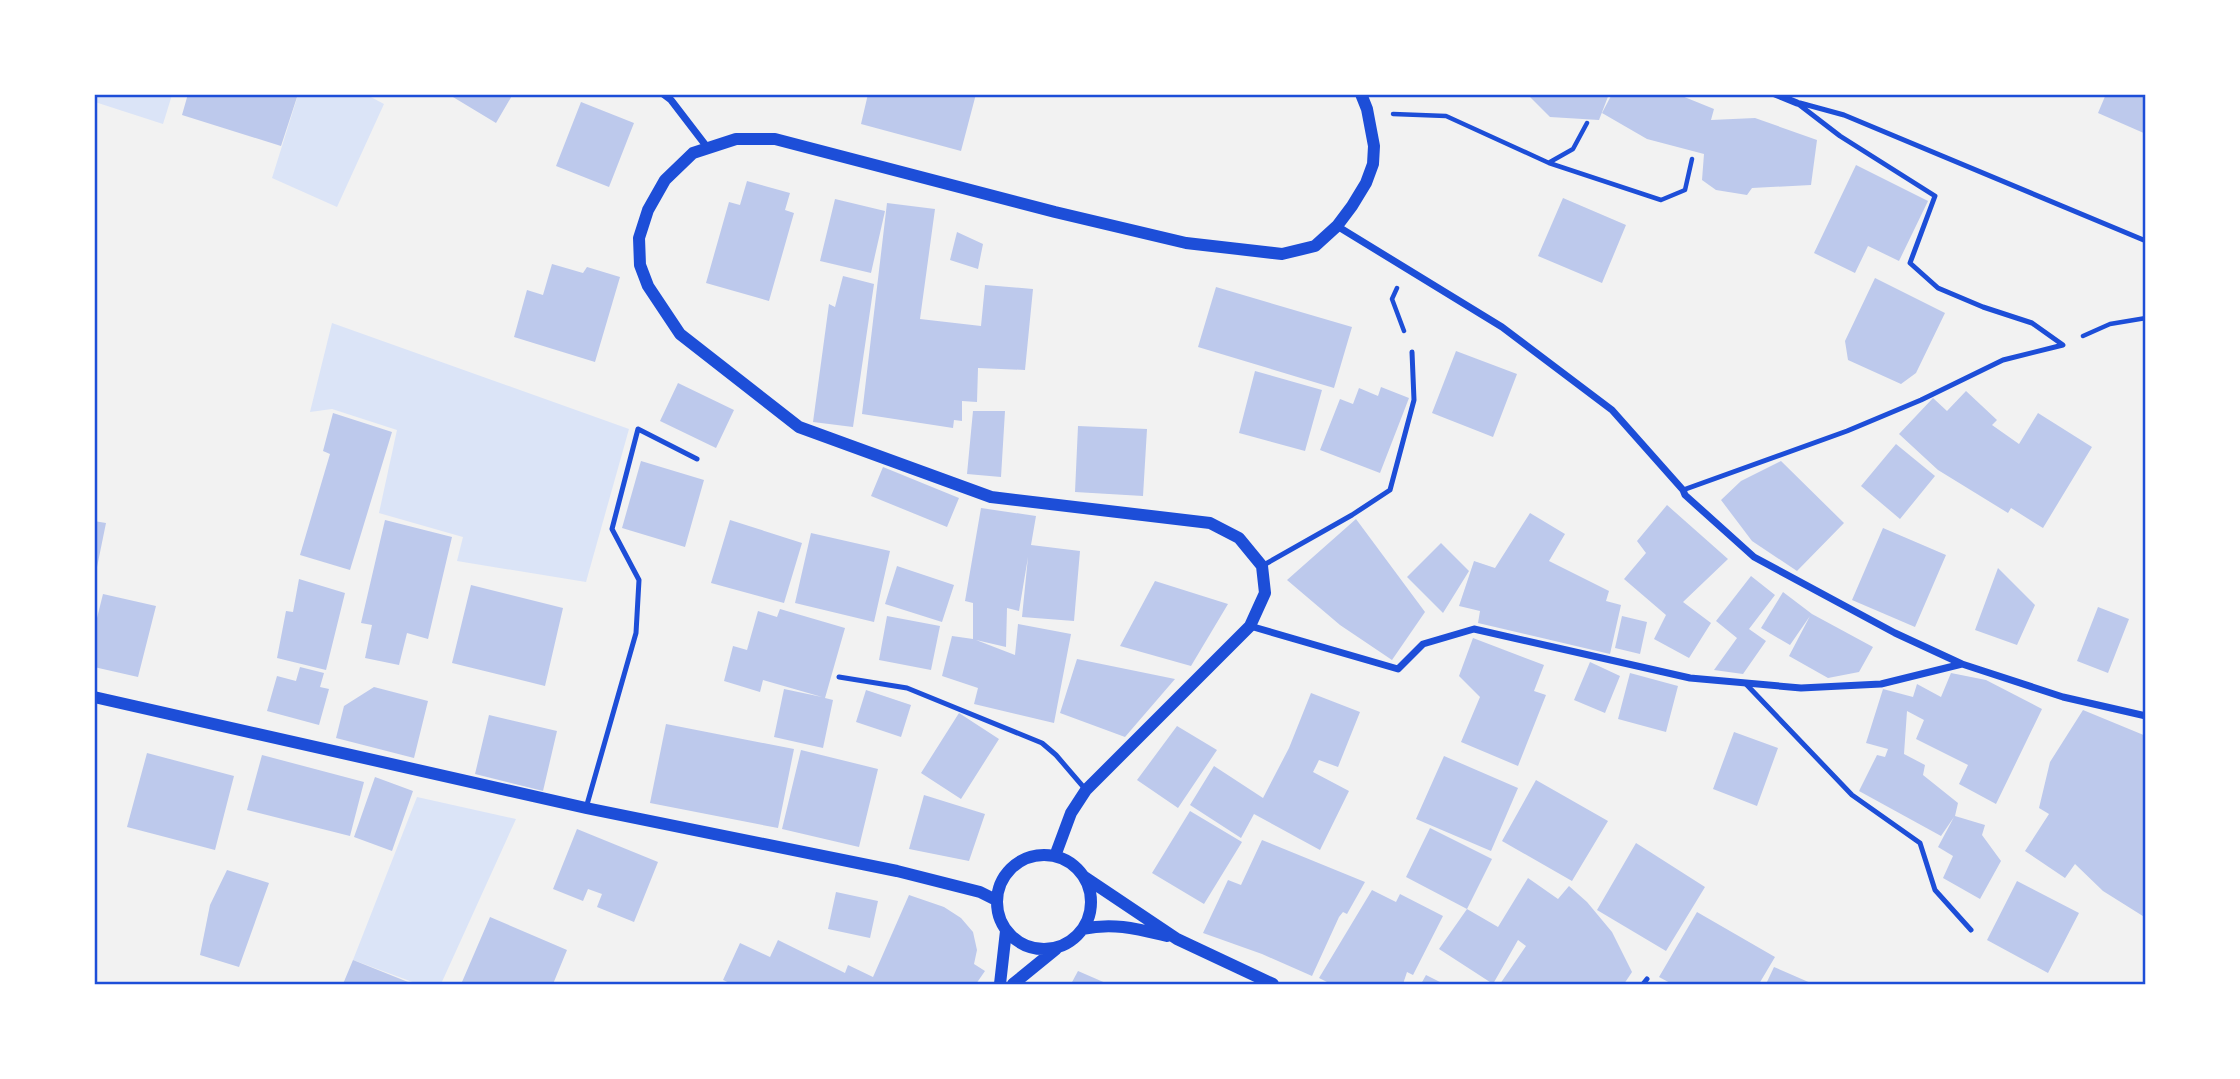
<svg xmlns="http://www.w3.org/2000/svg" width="2240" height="1079" viewBox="0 0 2240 1079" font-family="Quicksand,sans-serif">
<rect width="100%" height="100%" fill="#f2f2f2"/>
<path fill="#dbe4f7" d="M95 94H172V95L163 124 95 102Z
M298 95H367L384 104 337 207 272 178Z
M332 323 629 429 586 582 457 561 463 537 379 513 397 430 332 409 310 412Z
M417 797 516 819 441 984H418L353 960Z"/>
<path fill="#bdc9ec" d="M188 94H298L281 146 182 115Z
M448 94H513L496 123Z
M868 94H976L961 151 861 124Z
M1527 94H1609L1599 120 1550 117Z
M1612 94H1677L1714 109 1711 120 1755 118 1817 140 1811 185 1752 188 1747 195 1716 190 1702 180 1704 154 1647 139 1602 113Z
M2106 94H2146V134L2098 113Z
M581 102 634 123 609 187 556 166Z
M1856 165 1928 201 1899 261 1868 246 1855 273 1814 253Z
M747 181 790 193 785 210 794 213 769 301 706 283 729 202 740 205Z
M1563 198 1626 225 1602 283 1538 256Z
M835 199 885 211 871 273 820 261Z
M887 203 935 209 920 319 981 326 985 285 1033 289 1025 370 978 368 977 402 962 401V421L954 420 953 428 862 414Z
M957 232 983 244 978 269 950 260Z
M552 264 583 273 587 267 620 277 595 362 514 337 527 290 543 295Z
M843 276 874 284 853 427 813 422 829 304 835 307Z
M1875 278 1945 313 1916 373 1901 384 1848 360 1845 341Z
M1216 287 1352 327 1334 388 1198 347Z
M1456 351 1517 374 1493 437 1432 413Z
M1255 371 1322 390 1305 451 1239 433Z
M678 383 734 410 716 448 660 421Z
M1381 387 1409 398 1380 473 1320 450 1340 399 1353 404 1359 388 1378 396Z
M1966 391 1997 420 1992 425 2019 444 2038 413 2092 447 2043 528 2011 508 2008 513 1938 470 1899 434 1933 398 1947 411Z
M973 411H1005L1001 477 967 474Z
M333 413 392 432 350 570 300 555 330 454 323 451Z
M1078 426 1147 429 1143 496 1075 492Z
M1896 444 1935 476 1900 519 1861 486Z
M641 461 704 480 685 547 622 528Z
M1781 461 1844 523 1797 571 1752 541 1721 500 1741 481Z
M883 467 959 498 947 527 871 496Z
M1667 505 1728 559 1683 602 1711 623 1689 658 1654 639 1666 615 1624 579 1646 553 1637 541Z
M981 508 1036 516 1031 545 1080 551 1074 621 1022 617 1028 557 1019 611 1007 608 1006 647 976 640 1015 655 1018 624 1071 634 1054 723 974 704 978 688 942 676 952 636 973 639V603L965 601Z
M1530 513 1565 534 1549 561 1609 591 1606 601 1621 605 1610 654 1478 623 1480 611 1459 606 1474 561 1495 568Z
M1356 519 1425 612 1392 660 1340 625 1287 580Z
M385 520 452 537 428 639 407 633 399 665 365 658 372 625 361 623Z
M730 520 802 543 784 603 711 583Z
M94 521 106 523 96 572H94Z
M1883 528 1946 555 1915 627 1852 600Z
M811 533 890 551 874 622 795 603Z
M1441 543 1469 571 1443 613 1407 577Z
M897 566 954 585 942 622 885 604Z
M1998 568 2035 605 2017 645 1975 630Z
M1751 576 1775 595 1749 629 1766 641 1743 674 1714 670 1737 638 1716 621Z
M299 579 345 593 326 670 277 658 286 611 293 612Z
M1155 581 1228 604 1191 666 1120 646Z
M471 585 563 608 545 686 452 663Z
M1783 592 1812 614 1873 647 1859 672 1828 678 1789 656 1810 616 1790 645 1761 628Z
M103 594 156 606 138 677 94 667V630Z
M2098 607 2129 619 2108 673 2077 661Z
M780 609 845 628 825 698 833 700 823 748 774 737 784 689 822 697 763 680 760 692 724 681 733 646 747 650 758 611 777 617Z
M887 616 940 626 931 670 879 660Z
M1622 616 1647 622 1640 654 1615 648Z
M1473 638 1544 665 1534 691 1546 695 1518 766 1461 742 1480 697 1459 676Z
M1077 659 1175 679 1125 737 1060 713Z
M1590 662 1620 676 1605 713 1574 700Z
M300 667 324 673 320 687 329 689 319 725 267 711 277 676 296 681Z
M1630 673 1678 686 1666 732 1618 719Z
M1951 673 1986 680 2042 709 1996 804 1959 784 1968 765 1916 739 1924 720 1907 711 1904 754 1925 765 1923 775 1958 803 1955 816 1985 825 1982 835 2001 861 1980 899 1943 878 1953 856 1938 847 1954 817 1941 836 1859 791 1877 755 1885 757 1888 749 1866 743 1883 689 1913 697 1917 684 1941 697Z
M374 687 428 701 414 758 336 738 344 706Z
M866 690 911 705 901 737 856 722Z
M1311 693 1360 712 1338 767 1319 760 1313 772 1349 791 1320 850 1254 814 1241 838 1190 805 1214 766 1263 798 1289 748Z
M2083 710 2146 736V918L2103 891 2075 864 2065 878 2025 851 2049 814 2039 808 2050 762Z
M959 713 999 739 961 799 921 773Z
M489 715 557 731 543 791 475 774Z
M666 724 794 749 778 828 650 803Z
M1177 726 1217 750 1178 808 1137 780Z
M1734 732 1778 748 1757 806 1713 789Z
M801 750 878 769 859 847 782 829Z
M147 753 234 776 215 850 127 827Z
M262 755 364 782 350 836 247 810Z
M1444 756 1518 788 1491 851 1416 819Z
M375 777 413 791 392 851 354 837Z
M1536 780 1608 821 1572 881 1502 841Z
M924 795 985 814 969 861 909 849Z
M1190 811 1242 842 1204 904 1152 873Z
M1430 828 1492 859 1467 909 1406 877Z
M577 829 658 862 634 922 597 907 602 894 588 889 583 901 553 889Z
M1262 840 1365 882 1347 914 1343 912 1339 917 1312 976 1262 954 1203 933 1228 880 1241 885Z
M1636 843 1705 887 1666 951 1597 910Z
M227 870 269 883 239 967 200 955 210 905Z
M1528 878 1558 899 1569 886 1587 902 1612 932 1632 972 1624 984H1500L1526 946 1518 940 1493 984 1439 949 1467 909 1498 927Z
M2017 881 2079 913 2048 973 1987 940Z
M1372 890 1396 902 1400 894 1443 916 1413 975 1407 972 1403 984H1331L1319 978Z
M836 892 878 901 870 938 828 929Z
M909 895 944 907 961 918 973 932 977 950 974 964 985 971 976 984H732L723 980 740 943 770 957 778 940 845 973 848 965 873 977Z
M1697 912 1775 957 1759 984H1672L1659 977Z
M490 917 567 950 553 984H469L462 982Z
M353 960 413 984H343Z
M1774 967 1813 984H1766Z
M1078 971 1108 984H1071Z
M1426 975 1444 984H1421Z"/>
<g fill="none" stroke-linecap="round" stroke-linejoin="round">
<path stroke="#1d4ed8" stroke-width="4.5" d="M1393 114 1446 116 1549 163 1661 200 1685 190 1692 159
M1550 162 1573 149 1587 123
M1397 288 1392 299 1404 331
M2083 336 2110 324 2146 318"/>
<path stroke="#1d4ed8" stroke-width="5" d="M1800 103 1844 115 2146 241
M1683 490 1847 431 1921 400 2003 360 2063 345 2032 323 1983 307 1938 288 1910 263 1935 196 1840 136 1797 103
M1262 566 1352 515 1390 490 1414 400 1412 352
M839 677 907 688 1042 743 1056 755 1086 790
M1745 683 1852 795 1920 843 1935 890 1971 930
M586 808 636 633 639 580 612 529 638 429 697 459
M1643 984 1647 979"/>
<path stroke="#1d4ed8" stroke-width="7" d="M663 94 671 100 707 147
M1775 94 1797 103
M1337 226 1502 327 1612 410 1683 490 1685 495 1754 557 1895 633 1962 664 2063 697 2146 716
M1250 626 1398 669 1423 644 1474 629 1690 678 1801 688 1881 684 1962 664"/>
<path stroke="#1d4ed8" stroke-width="12" d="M94 697 586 808 897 871 980 892 996 900
M997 902a47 47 0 1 1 94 0a47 47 0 1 1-94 0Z
M1055 856 1071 813 1086 790 1250 626 1265 593 1262 566 1239 538 1210 523 991 497 799 427 680 334 648 286 640 265 639 238 648 210 665 180 693 153 736 139H775L1055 212 1186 243 1282 254 1315 246 1337 226 1352 206 1366 183 1373 164 1374 146 1367 109 1361 94
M1083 876 1177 939 1273 984
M1083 929C1113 922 1138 929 1167 936
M1000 984 1006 931
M1013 984 1056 949"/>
</g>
<rect width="2240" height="1079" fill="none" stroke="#ffffff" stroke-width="192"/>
<rect x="96" y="96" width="2048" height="887" fill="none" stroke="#1d4ed8" stroke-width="2.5"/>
</svg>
